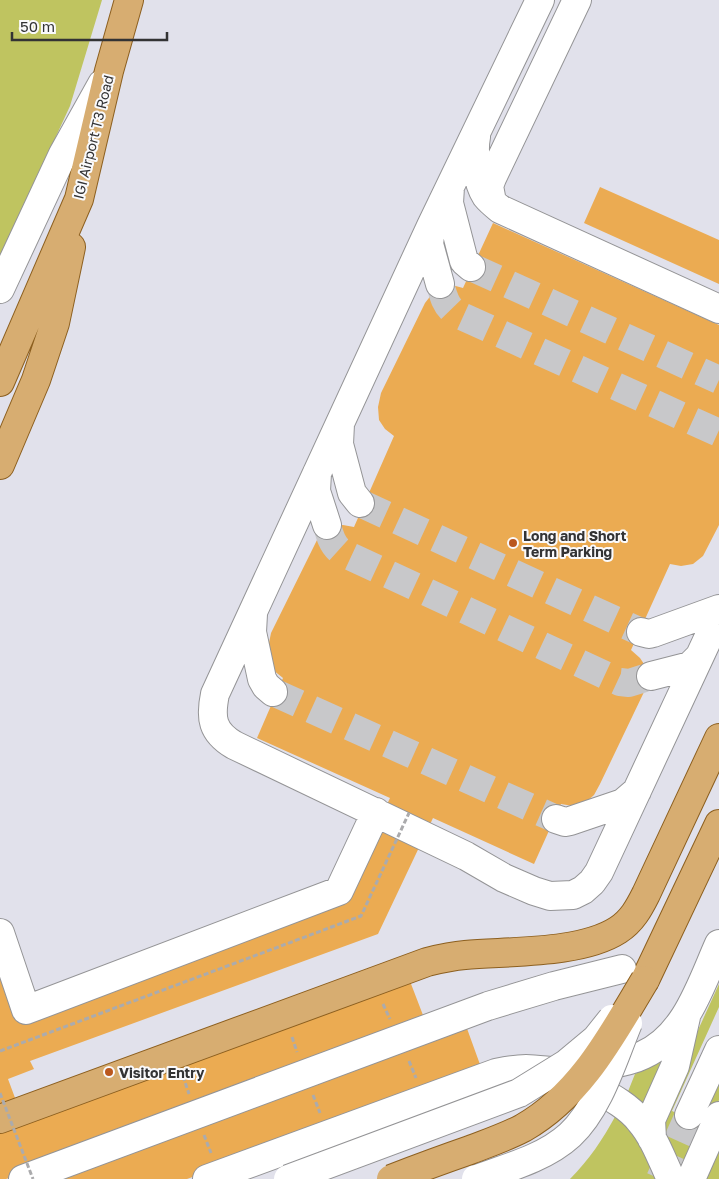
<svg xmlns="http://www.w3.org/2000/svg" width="719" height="1179" viewBox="0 0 719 1179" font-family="'Golos Text',sans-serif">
<rect width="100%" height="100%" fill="#ededef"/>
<path fill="#e1e1eb" d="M0 0H719V1179H0Z"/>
<path fill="#bfc460" d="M0 0H102L70 106 0 258Z
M719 984V1007L672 1111 701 1124 719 1084V1100L686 1172 681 1174 663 1146V1107Z
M664 1060 646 1109 627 1094 635 1074Z
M616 1115 631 1129 659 1179H570C589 1160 603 1139 616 1115Z
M719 1138V1179H696Z"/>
<path fill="#ebab52" d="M600 187 719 240V284L584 223Z
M493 223 719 325V525L703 556 693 564 681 566 670 564 631 650 640 658 646 667 648 679 644 692 600 784 594 795 585 803 573 806 561 804 534 864 433 818 378 934 30 1061 34 1069 8 1079 21 1114 408 976 426 1023H465L482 1070 187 1179H19L17 1175 6 1179H0V978L17 1020 344 896 390 798 257 738 283 678 273 670 268 648 271 633 317 540 324 531 333 526 343 525 354 527 394 436 385 429 379 420 378 407 381 393 425 303 432 294 452 285 463 288Z"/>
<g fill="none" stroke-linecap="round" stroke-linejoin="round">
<path stroke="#c8c8ca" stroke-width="28" stroke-dasharray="28 14" stroke-linecap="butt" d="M471 267 719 380
M440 284C444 297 445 306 457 314L719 433
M360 503 641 632
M327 525C330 536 332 546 343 553L620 682 629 683 651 676
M273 692 556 819
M660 1179 689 1115"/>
<defs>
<path id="minor" d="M540 0 431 226 215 694C210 718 212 732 234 745L466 856 504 878 534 891 550 896 573 895 583 890 592 882 599 872 719 615
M476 137C473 152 477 182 486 196 490 201 495 205 500 209L719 309
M450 187 449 203 464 261 471 267
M492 202 489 186 492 178 577 0
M431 227 429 244 440 284
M0 289 63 154 102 84
M340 424 339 444 352 493 360 503
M317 473 316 491 327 525
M253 614 252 632 262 679 266 686 273 692
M641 632 649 634 653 633 719 609
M651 676 690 666 699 657
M556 819 565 822 570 821 623 803 637 791
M0 933 26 1010 339 891 376 812
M580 1080C600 1092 625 1102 640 1121 654 1137 662 1160 671 1179
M689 1115 719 1050
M652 1139 651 1120 675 1066 686 1017
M23 1179 488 1006 554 986 622 969
M207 1179 496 1073C506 1071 515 1069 526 1069 539 1069 551 1072 564 1072 578 1072 592 1068 606 1065 618 1063 631 1061 643 1055 686 1036 701 984 719 944
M691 1179 719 1116"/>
<path id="major" d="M0 382 79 199 109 71 129 0
M0 465 36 380 55 323 71 247
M645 980 719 824
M0 1119 427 962C439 959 452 956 465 955 509 951 581 954 618 930 632 921 639 908 646 894L719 738"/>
</defs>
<use href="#minor" stroke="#949496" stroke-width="30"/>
<use href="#major" stroke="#8c5f1f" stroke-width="30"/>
<path stroke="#ababad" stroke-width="3" stroke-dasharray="5 2.5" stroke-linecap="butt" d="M383 1004 390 1019
M292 1037 297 1052
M409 1061 416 1078
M183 1076 189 1094
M313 1095 320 1113
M204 1135 211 1153"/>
<use href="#minor" stroke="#fff" stroke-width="28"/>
<use href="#major" stroke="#d7ad71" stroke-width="28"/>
<defs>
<path id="minor-bridge" d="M288 1179 519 1093 566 1064 596 1039 612 1019
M476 1179C507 1168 545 1158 570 1135 599 1108 613 1059 628 1023"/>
<path id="major-bridge" d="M391 1179C417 1169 444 1159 470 1150 488 1143 506 1137 523 1128 581 1095 612 1035 645 980"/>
</defs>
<use href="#minor-bridge" stroke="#949496" stroke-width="30" stroke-linecap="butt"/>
<use href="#major-bridge" stroke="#8c5f1f" stroke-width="30" stroke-linecap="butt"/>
<path stroke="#ababad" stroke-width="3" stroke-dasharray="5 2.5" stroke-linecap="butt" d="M0 1051 361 916 409 813
M0 1093 33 1179"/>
<use href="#minor-bridge" stroke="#fff" stroke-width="28"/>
<use href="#major-bridge" stroke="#d7ad71" stroke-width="28"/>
</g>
<g fill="#ba571d" stroke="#fafafc" stroke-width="2">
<circle cx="513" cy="543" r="5"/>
<circle cx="109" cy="1072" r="5"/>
</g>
<g text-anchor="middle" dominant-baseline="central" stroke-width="4" stroke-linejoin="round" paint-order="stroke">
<g font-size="14" fill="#333334" stroke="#fafafc">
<text transform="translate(93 137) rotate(-76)">IGI Airport T3 Road</text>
</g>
<g font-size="14" font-weight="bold" fill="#333334" stroke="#fafafc" text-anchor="start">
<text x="523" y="535">Long and Short<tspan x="523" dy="16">Term Parking</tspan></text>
<text x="119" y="1072">Visitor Entry</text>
</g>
</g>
<path d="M12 32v8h155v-8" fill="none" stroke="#333334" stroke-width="2.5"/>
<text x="20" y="32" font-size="15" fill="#333334" stroke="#fafafc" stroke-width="4" paint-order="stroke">50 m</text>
</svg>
